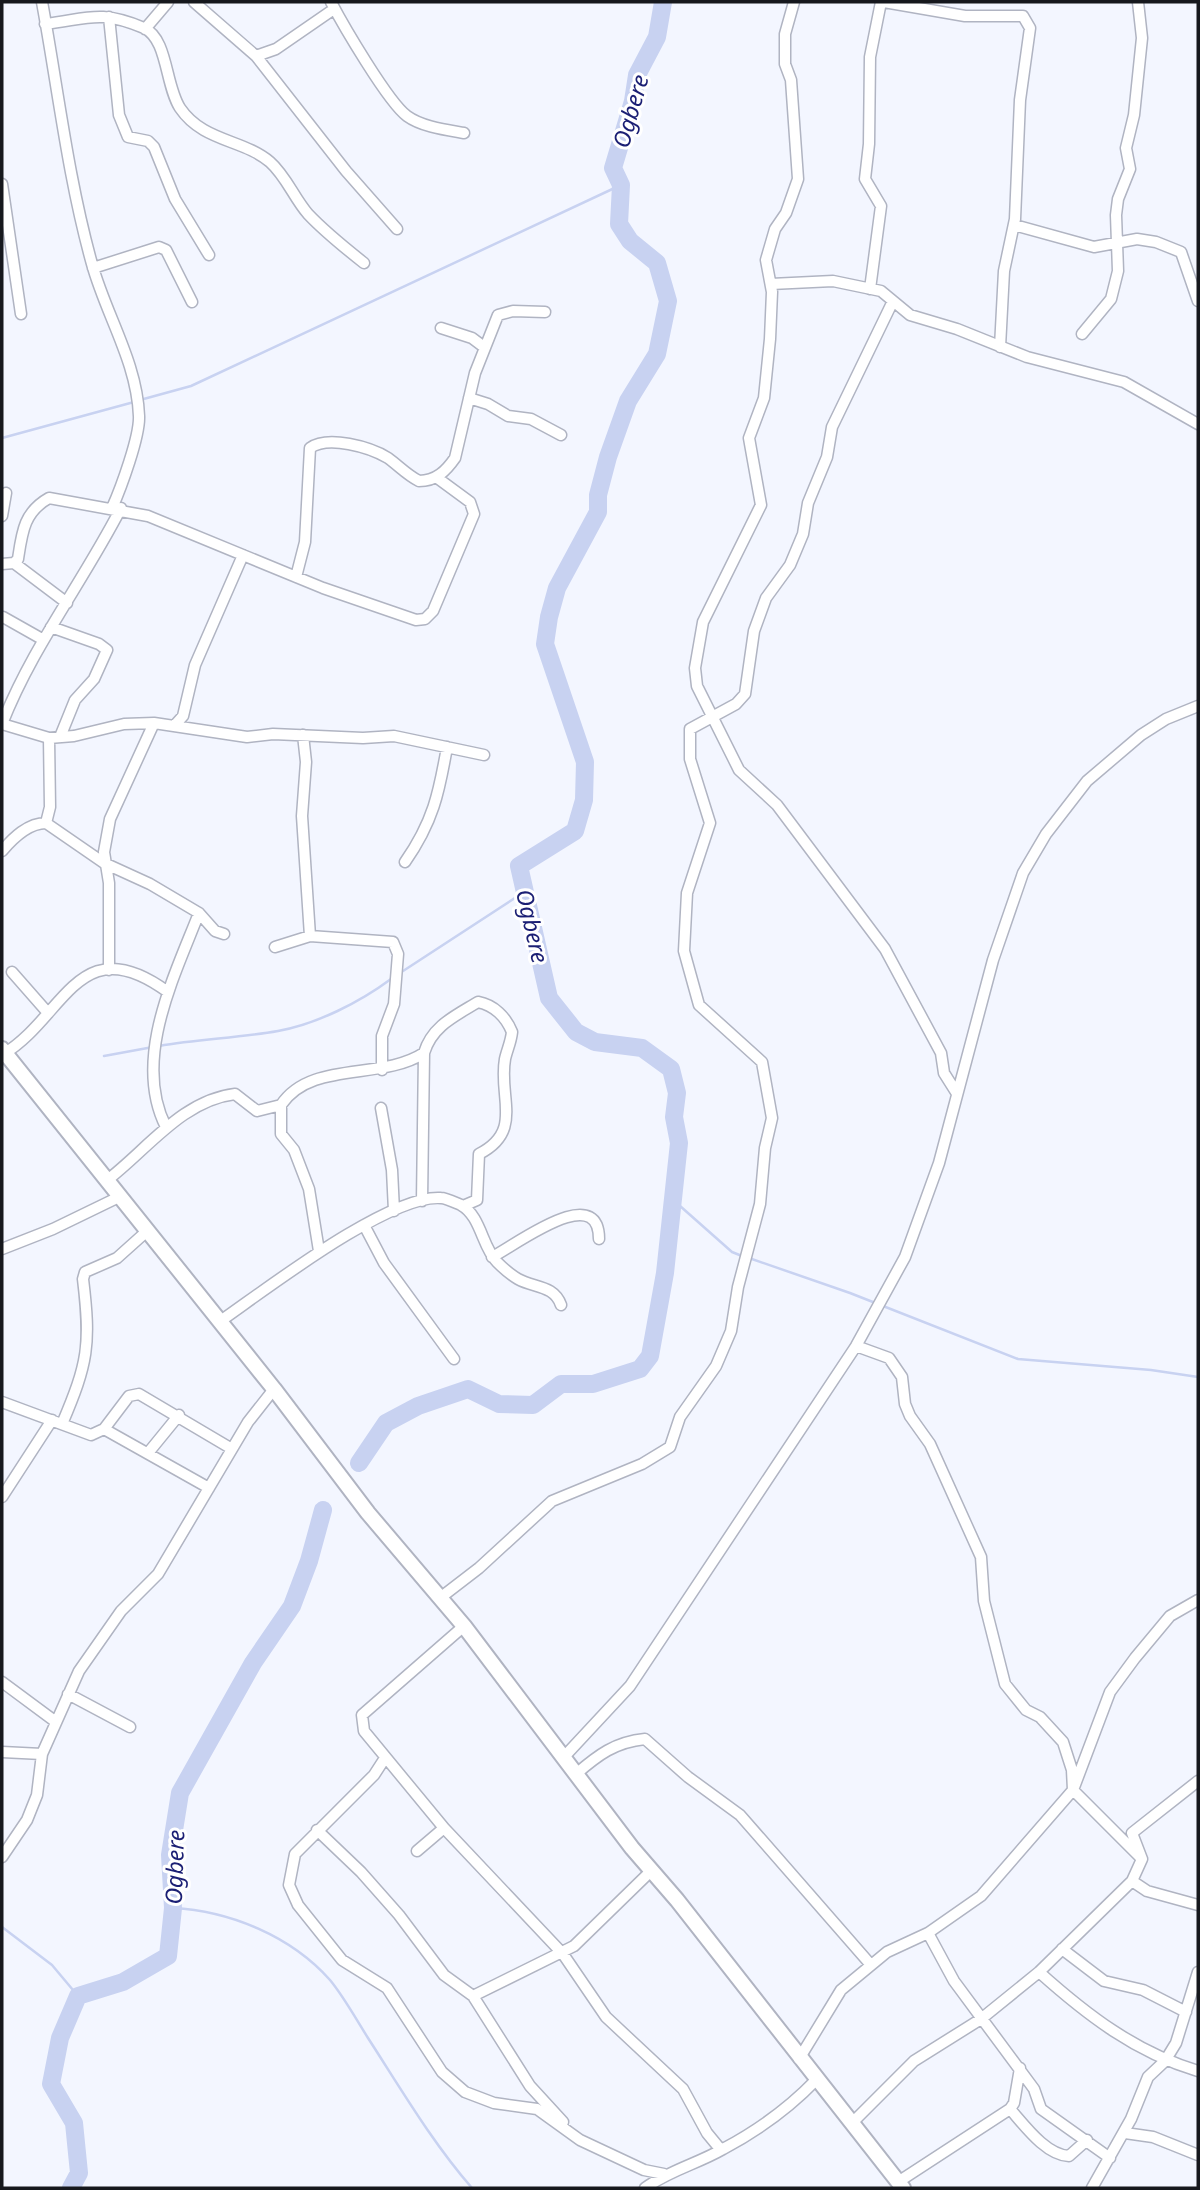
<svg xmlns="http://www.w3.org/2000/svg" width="1200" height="2190" viewBox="0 0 1200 2190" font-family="'Noto Sans',sans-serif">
<rect width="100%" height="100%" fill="#f3f6ff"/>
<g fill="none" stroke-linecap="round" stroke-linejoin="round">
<path stroke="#c8d2f1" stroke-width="2.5" d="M140 400 191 386 621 185
M2 438 134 402
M400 973 524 892
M159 1046C199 1039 239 1038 278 1031 317 1024 360 1002 391 979
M104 1056 153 1047
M671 1198 732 1252 742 1256
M749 1258 850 1293 1018 1359 1151 1370 1198 1377
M173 1908C230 1911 291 1936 330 1980 344 1997 356 2019 368 2038 401 2089 432 2142 472 2188
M2 1927 52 1965 78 1996"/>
<path stroke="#c8d2f1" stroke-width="18" d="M359 1463 386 1423 418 1406 468 1389 499 1404 533 1405 561 1384H593L640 1369 650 1356 665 1273 679 1143 674 1117 677 1093 671 1069 642 1048 595 1042 576 1032 549 998 519 866 575 831 584 800 585 762 545 644 549 617 557 588 598 512V495L608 457 628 401 657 354 668 301 657 263 630 241 619 224 621 185 613 168 633 101 637 75 657 37 663 2
M71 2188 79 2173 74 2123 51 2084 60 2038 78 1996 123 1982 168 1956 173 1908 170 1855 180 1793 253 1663 292 1606 309 1561 323 1510"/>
<defs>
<path id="street" d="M42 2C58 89 68 178 92 264 106 315 137 362 139 416 140 436 121 488 112 508
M194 2 256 56 346 171 397 229
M331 2C343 25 388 102 407 116 422 127 447 130 464 133
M794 2 785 34V64L791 80 798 179 786 213 775 229 766 260 772 292 770 339 764 398 749 438 761 505 703 622 695 668 697 686 739 770 777 805 885 949 941 1053 944 1073 956 1092
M884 2 965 16H1023L1030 28 1020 100 1015 219 1004 271 1000 347
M109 17 119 115 128 137 148 141 154 147 175 199 209 255
M45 24C88 19 99 9 144 28 168 39 165 85 180 108 203 142 243 139 270 162 286 176 294 198 308 214 325 232 345 248 364 263
M145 29 168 2
M256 56 276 49 334 9
M2 184 21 314
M1014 225 1094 247 1137 239 1156 242 1181 252 1198 301
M93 268 159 247 166 250 192 302
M771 284 833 281 881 291 910 315 957 329 1027 357 1124 382 1198 424
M870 289 881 206 865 179 869 144 870 57 881 2
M441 328 472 338 484 347
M1082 334 1111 299 1118 271 1116 215 1118 199 1130 169 1126 148 1134 115 1142 38 1138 2
M469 398 488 404 508 416 531 419 561 435
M2 516 6 493
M14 563 18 559C22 532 24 512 49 498L148 516 323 588 416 620 425 619 433 611 474 514 470 502 436 477
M2 564 14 563 67 603
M296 577 305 542 310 448C328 435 370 447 388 458 399 466 407 475 419 481 436 481 446 471 455 458L475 373 498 315 513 311 545 312
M3 617 42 639
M51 627 99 644 107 650 94 679 75 700 60 737
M2 724 49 738 74 736 124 724 154 723 247 737 273 734 363 738 394 736 484 755
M2 724C32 647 83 582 121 508
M174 726 183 716 195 665 243 555
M303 735 306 762 302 816 310 936
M46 823 50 807 49 738
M2 851C13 838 28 823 46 823L104 863 150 884 199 913 215 931 224 934
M405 862C433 822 439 793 447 747
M275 947 310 936 393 942 398 954 394 1004 382 1036V1070
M109 970V883L104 852 110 819 154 723
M12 972 48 1013
M2 1055C65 1018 78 926 168 992
M381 1108 392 1170 394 1211
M166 1127C132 1060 174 977 199 913
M106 1181C146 1151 182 1100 235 1094L257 1111 281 1105
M422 1201 424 1053C432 1026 455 1016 478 1002 494 1005 506 1017 512 1032 511 1042 507 1050 505 1059 498 1097 524 1131 479 1154L477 1200 463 1206
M364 1225 384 1263 454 1359
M2 1249 53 1229 119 1197
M319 1251 309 1189 294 1150 281 1134V1105C311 1060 381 1081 424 1053
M492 1257C513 1247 599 1180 599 1239
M219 1322C264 1291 389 1194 441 1198 446 1198 456 1203 461 1205 481 1216 482 1247 497 1262 503 1268 511 1275 518 1279 534 1288 554 1285 561 1305
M856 1346 889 1358 902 1377 905 1404 910 1416 930 1444 981 1557 984 1601 1005 1684 1026 1710 1040 1717 1063 1742 1072 1770 1073 1790 1142 1859
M2 1402 91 1435 104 1429 129 1396 139 1394 232 1449
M62 1424C88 1363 91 1345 83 1279L85 1272 117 1258 146 1232
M104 1429 209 1488
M148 1453 179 1415
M2 1497 52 1420
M440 1598 479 1568 552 1501 642 1464 670 1447 680 1417 716 1366 731 1331 738 1287 760 1204 765 1148 772 1118 762 1062 699 1005 684 951 687 893 710 823 690 759V729L736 704 745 694 754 631 766 598 790 565 803 534 808 503 827 457 832 427 893 301
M2 1682 56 1722
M68 1694 130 1727
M2 1752 42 1754
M385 1758 374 1775 295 1854 289 1885 298 1905 342 1960 387 1988 442 2072 465 2092 494 2103 537 2109 580 2140 644 2170 664 2174
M563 1758 630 1686 856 1346 905 1257 939 1163 993 960 1023 873 1046 834 1087 781 1141 735 1166 719 1198 706
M576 1774C598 1755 615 1742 645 1739L688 1777 740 1815 871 1965
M444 1828 563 1954 606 2017 683 2089 707 2133 721 2150
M317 1830 361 1872 399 1915 444 1975 473 1996 574 1946 651 1871
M417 1851 444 1828 364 1731 362 1715 464 1626
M2 1857 27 1820 37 1795 42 1754 79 1671 121 1611 158 1574 248 1422 274 1389
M1132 1881 1147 1891 1198 1905
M928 1933 954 1981 1034 2089 1041 2109 1110 2158
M1062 1949 1104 1981 1143 1990 1186 2012
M1039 1972C1087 2015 1135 2052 1198 2071
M473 1996 530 2086 563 2122
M799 2059 841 1990 887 1952 928 1933 981 1896 1073 1790 1110 1692 1135 1658 1170 1616 1198 1600
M1010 2109C1025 2126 1046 2155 1069 2156L1087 2140
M852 2123 914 2061 981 2019 1039 1972 1132 1881 1142 1859 1132 1833 1198 1781
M1125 2133 1153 2137 1198 2155
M898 2182 1010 2109 1014 2103 1020 2068
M645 2188C670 2170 697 2164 723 2149 757 2131 789 2108 816 2080
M1092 2188 1131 2119 1148 2077 1165 2061 1176 2043 1198 1972"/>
<path id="secondary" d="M2 1049 274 1389 368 1513 464 1626 632 1848 677 1900 903 2188"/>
</defs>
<use href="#street" stroke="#b0b4c2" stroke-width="13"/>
<use href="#secondary" stroke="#b0b4c2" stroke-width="18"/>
<use href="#street" stroke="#fff" stroke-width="10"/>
<use href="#secondary" stroke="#fff" stroke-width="14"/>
</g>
<g text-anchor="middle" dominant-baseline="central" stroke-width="6" stroke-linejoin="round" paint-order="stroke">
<g font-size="23" font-style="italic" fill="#1b1f74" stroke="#fff">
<text transform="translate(630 111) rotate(-74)">Ogbere</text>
<text transform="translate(533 926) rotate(77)">Ogbere</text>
<text transform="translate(174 1867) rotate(-88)">Ogbere</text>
</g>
</g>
<rect width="1200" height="2190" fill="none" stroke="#16181d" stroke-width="7"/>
</svg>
